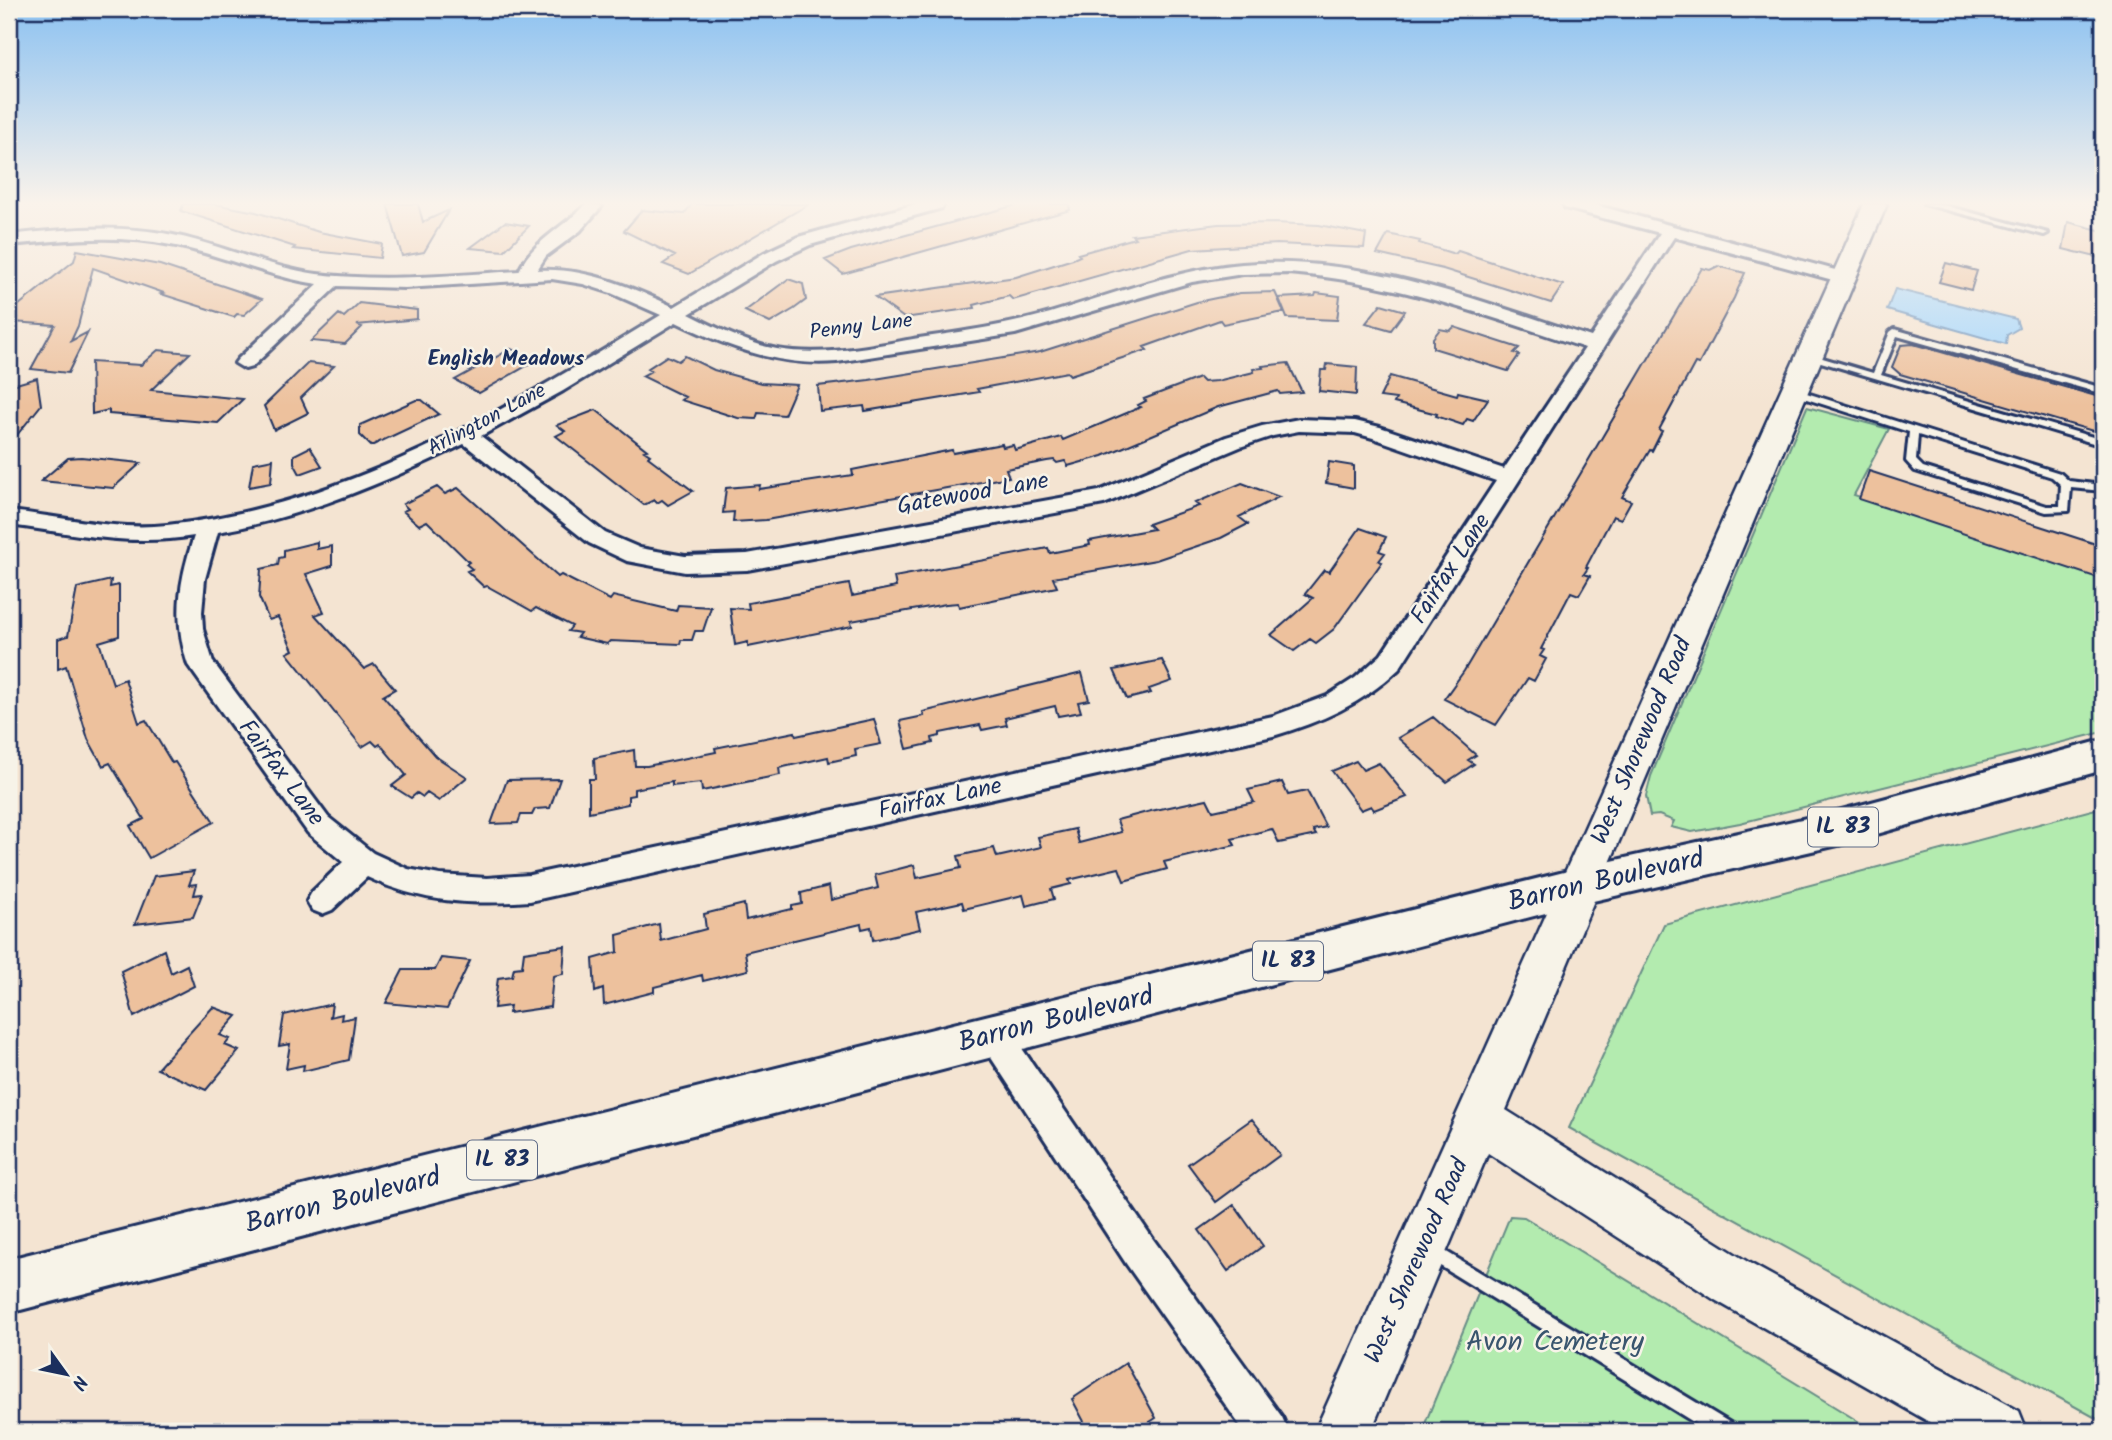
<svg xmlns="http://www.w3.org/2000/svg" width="2112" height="1440" viewBox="0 0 2112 1440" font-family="Kalam,sans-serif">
<rect width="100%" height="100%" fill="#f4e4d2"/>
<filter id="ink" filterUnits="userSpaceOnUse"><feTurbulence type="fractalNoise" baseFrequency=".0143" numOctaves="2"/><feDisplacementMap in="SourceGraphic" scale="14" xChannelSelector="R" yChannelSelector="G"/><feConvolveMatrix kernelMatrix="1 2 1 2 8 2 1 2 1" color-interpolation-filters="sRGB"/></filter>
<g filter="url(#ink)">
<path fill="#b3ebaf" stroke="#678d86" stroke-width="2" d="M1807 407 1889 429 1854 495 2085 572 2097 568 2103 570V732L1740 823 1692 832 1671 827 1674 821 1659 815 1650 816 1646 796 1651 776Z
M2103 807V1422L1569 1128 1664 924Z
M1510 1216 1524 1217 1874 1431H1422Z"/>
<path fill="#a0d5fe" stroke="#6b93be" stroke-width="2" d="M1895 289 2016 319 2019 328 2007 335 2006 344 1887 310Z"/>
<path fill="#edc19d" stroke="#1b2f5e" stroke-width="2" d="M183 204H215L256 212 319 232 382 244 380 258 293 249 295 247 181 211Z
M387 204H418L423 222 449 210 424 252 402 256Z
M692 204H809L689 274 663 264 675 256 624 231 642 210 684 214Z
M1020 204H1069L1070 210 843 274 825 260 851 250Z
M505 222 529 226 504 251 470 248Z
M2068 222 2103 231 2100 258 2063 249Z
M1275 223 1319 225 1366 234 1364 248 1277 244 1192 249 1013 300 1009 296 974 305 975 308 904 318 875 297 1016 277 1073 259 1080 256 1078 254 1135 238 1132 235 1218 224Z
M1388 234 1420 241 1419 243 1455 254 1458 251 1563 285 1551 303 1443 269 1377 254Z
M77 250 160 265 262 299 244 315 237 314 234 317 161 294 164 293 93 268 78 326 71 341 88 332 68 373 31 369 55 325 12 322 17 318 9 317V313L74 261Z
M1946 263 1977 271 1971 290 1939 282Z
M1718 266 1745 273 1734 298 1699 364 1695 363 1659 430 1662 431 1652 451 1650 450 1622 497 1631 501 1621 519 1613 516 1586 567 1588 568 1584 574 1590 576 1579 595 1571 592 1541 649 1544 650 1540 656 1546 659 1534 681 1528 678 1496 725 1444 699 1464 671 1702 268 1710 270Z
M788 279 803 284 806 300 794 309 770 323 745 311Z
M1275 292 1284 312 1223 324 1220 320 1144 347 1147 350 1070 375 1067 372 977 389 979 392 865 411 864 406 820 411 818 386 869 380 1040 352 1197 302 1240 293Z
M1316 293 1340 296 1337 320 1287 318 1279 298 1315 296Z
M359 303 417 310V319L357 325 362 327 345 344 311 341 339 314 344 317Z
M1381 304 1405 311 1391 330 1366 323Z
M1454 327 1519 348 1514 353 1519 355 1508 371 1433 348V338L1440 329 1450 331Z
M1913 344 2103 398V434L1900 374 1892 367 1901 345Z
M511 349 535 361 479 393 455 380Z
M158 350 190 353 151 390 243 399 218 423 109 414V410L92 414 91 362 141 365Z
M667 356 678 361 685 356 714 370 761 383 797 385 784 415 758 413 756 419 738 418 681 400 685 397 642 376 651 371 647 369Z
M308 363 334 366 301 398 308 413 274 430 264 406Z
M1288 363 1302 392 1280 394 1278 391 1218 407 1103 456 1068 466 1065 461 1057 463 1054 460 1047 461 1006 469 1009 477 766 520 733 522 734 512 723 513 726 488 760 485 759 489 853 475 852 470 952 450 953 453 1002 444 1003 447 1013 445 1015 450 1061 437 1063 440 1141 407 1138 405 1146 401 1144 399 1199 378 1203 382 1217 381 1254 372 1253 369 1263 368 1262 366Z
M1327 364 1357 367 1356 395 1319 391 1321 370H1326Z
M1390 376 1457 395 1458 392 1488 399 1473 421 1467 419 1463 425 1436 416 1437 414 1394 403 1396 399 1380 397Z
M37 378 41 405 9 445V386Z
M416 400H422L439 414 371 446 360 435V425Z
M596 410 647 450 644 451 650 455 648 457 693 491 668 505 662 500 657 503 654 500 644 505 556 436 565 431 557 425Z
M310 447 322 466 300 474 294 463V455Z
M81 457 141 463 113 488 41 481 68 458Z
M273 459 271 483 249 487 253 463Z
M1329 462 1354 466V488L1326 483Z
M1869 471 2102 546 2098 578 1859 499Z
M1242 483 1279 497 1239 517 1248 524 1221 538 1156 560 1053 578 1057 587 1002 598 959 607 958 603 946 604 851 621 852 626 748 647V642L735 645 730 608 749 609 748 603 849 584 852 596 896 587 894 577 1048 548 1050 553 1090 545 1089 541 1153 529 1148 524 1199 506 1195 503Z
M437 487 445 494 458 488 558 577 561 575 610 600 613 596 676 611 678 605 711 607 703 631H695L692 640H681L680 644 610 641 607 644 577 637 580 633 568 631 572 626 536 608 532 611 487 586 484 587 467 571 472 569 466 564 469 562 427 521 419 525 403 511 408 509 403 504Z
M1360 528 1386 537 1379 551 1385 553 1379 561 1382 562 1334 629 1316 643 1310 639 1294 651 1271 635 1313 598 1305 594 1324 570 1329 572Z
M317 542V549L332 546V566L306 574 324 612 315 615 364 669 374 664 395 689 383 696 435 756 467 777 439 801 427 793 423 797 417 793 411 798 392 786 406 775 380 744 377 746 372 741 362 747 287 653 293 650 278 617 269 620 259 597 261 569 278 565 279 558 284 557V550Z
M111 580 110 587 119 585V636L99 642 113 684 125 679 139 723 146 720 172 763 175 762 214 822 149 858 130 826 144 819 110 763 103 766 88 739 66 666 58 669V639L68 636 77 588Z
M1162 660 1172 681 1149 689 1151 693 1127 699 1114 670Z
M1082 673 1089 700 1078 702 1081 712 1058 716 1055 706 1005 718 1007 725 982 730 980 725 940 733V736L932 738 933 743 907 749 900 721 924 716 923 712Z
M1433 717 1476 755 1468 760 1474 764 1447 782 1398 738Z
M874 719 881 744 855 749 856 756 829 762 828 757 779 768 780 775 702 791 701 783 672 786V782L634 789V795L628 796V804L589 812V779H595L594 758 634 750 635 766H647L716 752 715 748 795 732 796 736Z
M1356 761 1363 770 1379 763 1407 797 1374 810 1371 806 1361 810 1332 771Z
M560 779 550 808 535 809 532 815H521L518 823 491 824 507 780Z
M1282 782 1288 795 1307 791 1326 827 1313 830 1316 835 1279 843 1272 829 1232 839 1235 845 1164 862 1167 869 1124 881 1119 868 1069 880 1071 884 1051 889 1054 899 1026 906 1023 895 964 909 962 902 916 912 920 929 873 940 871 927 862 929 861 924 745 952 748 970 703 981 702 975 654 987V992L604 1005 603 989 595 992 593 959 618 952 617 935 659 924 661 941 706 929 704 914 744 904 746 920 792 909V906L802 904 801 893 829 886 831 900 878 888 875 875 914 865 917 878 961 868 958 856 994 848 997 857 1041 847 1038 837 1075 829 1079 843 1121 832 1117 820 1151 811 1207 799 1213 811 1254 802 1248 790Z
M194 871 189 885 197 884 194 895 202 894 193 917 135 924 154 876Z
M565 946 563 974 553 976 550 1007 509 1013 510 1006 494 1008 498 978 512 976 514 968 522 967 524 952Z
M164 950 171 973 187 965 194 986 134 1017 121 971Z
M441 958 470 961 447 1009 386 1003 403 970H435Z
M332 1004 330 1017 342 1014 341 1020 355 1017 349 1060 303 1071 304 1065 286 1069 290 1044 279 1046 284 1015Z
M213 1007 237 1016 220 1035 230 1039 225 1045 239 1051 206 1090 157 1069Z
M1252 1119 1280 1155 1216 1202 1188 1164Z
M1234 1205 1263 1246 1228 1271 1199 1230Z
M1126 1363 1156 1418 1136 1431H1089L1072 1399Z"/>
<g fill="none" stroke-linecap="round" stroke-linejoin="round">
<defs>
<path id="lane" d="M1924 204H1939L2048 233 2044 235Z
M1894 329 2103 388V394L1897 336 1881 375 2103 440V446L1804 357 1809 354 1873 373 1890 332Z
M1794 389 2060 473 2069 481 2103 485V491L2071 488 2069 511 2046 512 1915 471 1906 461 1909 432 1791 394V390ZM1918 435 2052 477 2061 485 2060 506H2047L1923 467 1916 460Z
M1430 1242 1732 1424 1734 1431H1708L1424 1256 1422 1250 1424 1244Z"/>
<path id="street" d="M586 204 602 206 580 231 546 256 537 270C585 267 632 287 674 307L764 253 798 237 916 204H944L942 208 810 245 776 261 689 314C717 328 746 343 777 349 825 357 872 346 919 338 968 331 1016 324 1063 309 1122 291 1181 269 1242 264 1362 254 1479 301 1591 337L1660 233 1565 208 1563 204H1592L1850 274 1853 278 1844 283 1674 237 1399 669C1362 704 1321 722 1273 736L530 901C470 905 422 903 367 877L332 910 322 914 312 910 307 901 312 892 343 862 308 833 188 665C173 619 179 581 194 536 131 547 71 533 9 525V511C61 516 114 531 167 525 348 506 509 408 661 315L611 293 583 284 552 279 405 288 337 286 252 367 245 369 235 363 238 359 318 284C267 277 221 254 171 245 117 234 63 240 9 245V235C63 229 119 224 173 235 222 245 267 267 317 274 384 282 452 275 519 271 532 241 565 227 586 204ZM1288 273C1391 281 1486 315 1585 348L1504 469 1380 427 1355 421 1299 419 1262 426 1226 437 1099 491 747 554 685 556 640 548 605 533 481 436 563 391 676 322C728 347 779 367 837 362L1015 334 1192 282 1243 274ZM1299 431 1355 433 1373 438 1496 481 1381 655 1355 678 1327 696 1273 716 530 875 487 878 440 875 408 869 373 853 328 817 213 662 203 629 202 612 205 579 218 532C304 517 386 482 464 444L589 543 627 561 685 572 747 570 1104 504 1240 447 1273 436Z
M995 1021 1006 1025 1153 1239 1282 1417 1288 1431H1244L1127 1265 984 1047 979 1036 984 1025Z"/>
<path id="secondary" d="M1864 204H1887L1506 1110 1751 1264 2019 1411 2027 1431H1945L1715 1300 1488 1153 1371 1431H1315Z"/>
<path id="primary" d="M2103 740V770L1838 845 1580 904 9 1313V1259L1580 868 1838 811Z"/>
</defs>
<use href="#lane" stroke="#1b2f5e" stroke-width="6"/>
<use href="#street" stroke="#1b2f5e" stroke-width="6"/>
<use href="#secondary" stroke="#1b2f5e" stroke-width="5"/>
<use href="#primary" stroke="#1b2f5e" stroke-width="6"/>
<use href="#lane" fill="#f7f3e8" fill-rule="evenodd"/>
<use href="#street" fill="#f7f3e8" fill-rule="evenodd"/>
<use href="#secondary" fill="#f7f3e8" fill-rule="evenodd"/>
<use href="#primary" fill="#f7f3e8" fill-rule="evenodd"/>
</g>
</g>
<linearGradient id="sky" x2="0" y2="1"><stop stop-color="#8bc1f1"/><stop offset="0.5" stop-color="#faf3eb"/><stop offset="1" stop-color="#faf3eb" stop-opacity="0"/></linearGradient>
<rect width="2112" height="406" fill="url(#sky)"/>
<g text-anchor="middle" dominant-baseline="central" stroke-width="5" stroke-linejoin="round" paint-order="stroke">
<g font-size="21" fill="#1b2f5e" stroke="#f7f3e8">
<text transform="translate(861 327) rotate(-7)">Penny Lane</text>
<text transform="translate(487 420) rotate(-28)">Arlington Lane</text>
</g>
<g font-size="21" font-weight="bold" fill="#1b2f5e" stroke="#f7f3e8">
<text x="506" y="359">English Meadows</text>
</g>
<g fill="#f7f3e8" stroke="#5d6a87" stroke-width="2">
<rect x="1808" y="807.5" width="70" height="39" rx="5"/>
<rect x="1253" y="941.5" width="70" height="39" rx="5"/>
<rect x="467" y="1140.5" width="70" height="39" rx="5"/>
</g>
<g font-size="23" font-weight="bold" fill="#1b2f5e">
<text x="1843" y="827">IL 83</text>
<text x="1288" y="961">IL 83</text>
<text x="502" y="1160">IL 83</text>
</g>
<g font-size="24" fill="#1b2f5e" stroke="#f7f3e8">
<text transform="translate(973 494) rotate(-10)">Gatewood Lane</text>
<text transform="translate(1451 569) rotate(-57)">Fairfax Lane</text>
<text transform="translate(1642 741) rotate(-67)">West Shorewood Road</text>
<text transform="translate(281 773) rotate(53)">Fairfax Lane</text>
<text transform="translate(940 799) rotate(-12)">Fairfax Lane</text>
<text transform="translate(1417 1261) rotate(-66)">West Shorewood Road</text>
</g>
<g font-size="28" fill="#1b2f5e" stroke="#f7f3e8">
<text transform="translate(1606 881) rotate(-13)">Barron Boulevard</text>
<text transform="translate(1056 1020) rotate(-14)">Barron Boulevard</text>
<text transform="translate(343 1201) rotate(-14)">Barron Boulevard</text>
</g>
<g font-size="28" fill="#39556e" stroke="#f7f3e8">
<text x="1555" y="1342">Avon Cemetery</text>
</g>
</g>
<rect width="2112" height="1440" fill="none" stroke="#f7f3e8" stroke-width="35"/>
<rect x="18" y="18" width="2077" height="1405" fill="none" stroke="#1b2f5e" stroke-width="2.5" filter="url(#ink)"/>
<g transform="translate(66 1374) rotate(123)" stroke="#f7f3e8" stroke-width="5" paint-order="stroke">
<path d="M0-5L12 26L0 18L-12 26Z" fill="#1b2f5e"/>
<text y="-10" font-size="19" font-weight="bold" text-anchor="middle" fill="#1b2f5e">N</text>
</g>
</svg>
